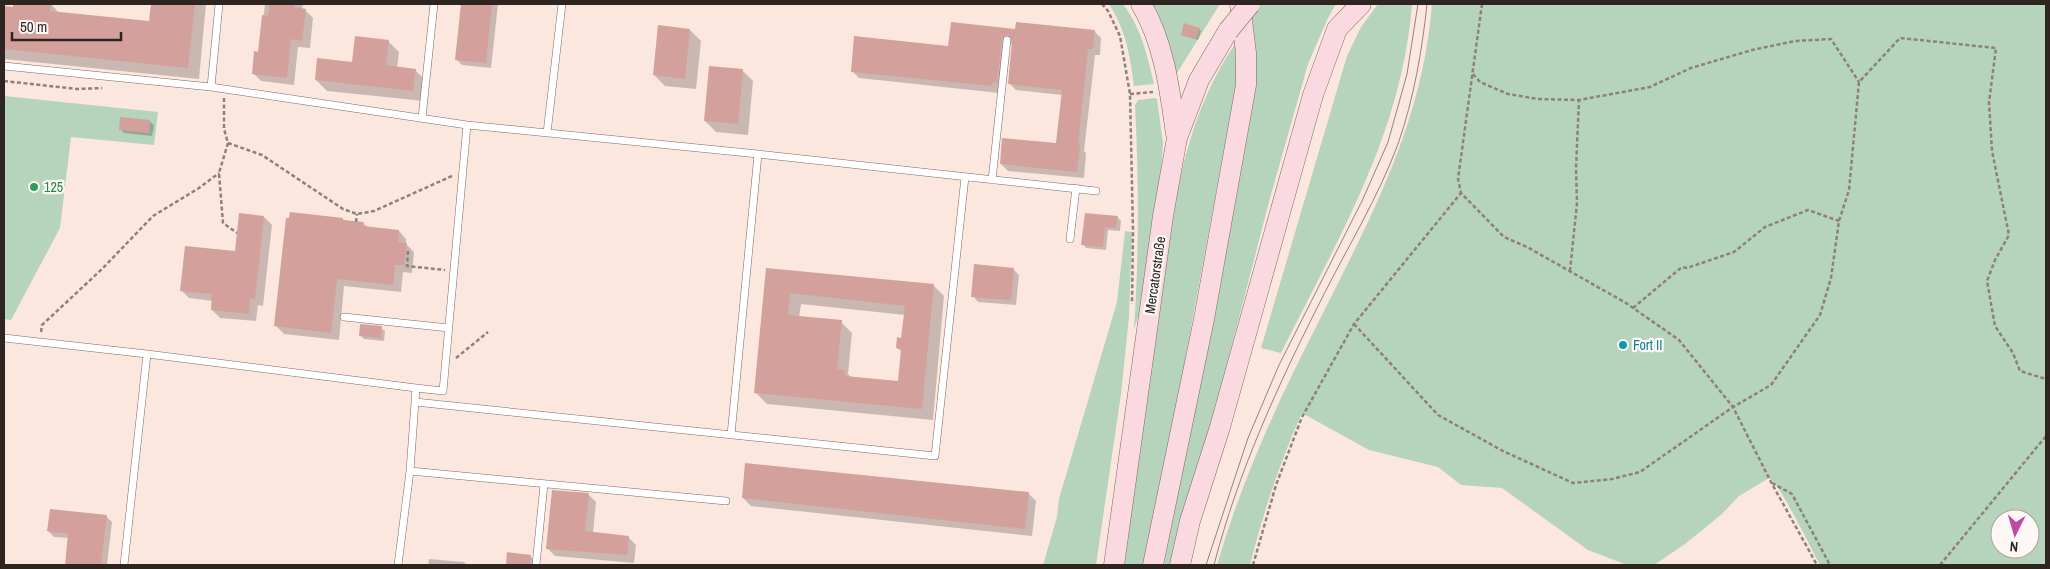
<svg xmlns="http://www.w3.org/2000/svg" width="2050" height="569" viewBox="0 0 2050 569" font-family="'Archivo Narrow',sans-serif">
<rect width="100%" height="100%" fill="#fce7df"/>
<path fill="#b6d3bc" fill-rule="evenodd" d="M1109 4H1123C1141 28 1147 54 1154 84L1134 86C1130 56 1126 30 1109 4Z
M1148 4H1220L1172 81Z
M1258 4H1336L1327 20 1308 64 1270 198 1175 565H1164L1210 329 1252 18 1255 14 1254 9Z
M1378 4H1412C1402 133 1338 239 1281 353L1261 348 1347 56 1361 27Z
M1432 4H2046V565H1820C1813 552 1779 482 1769 478L1739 496 1722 514 1685 544 1654 565H1627L1588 550 1502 488 1461 485 1438 467 1369 450 1302 413C1280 461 1263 514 1250 565H1217C1240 486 1274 409 1312 335 1366 226 1422 129 1432 4ZM2000 519H2030V549H2000Z
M1235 44 1237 79 1147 565H1122C1133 487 1145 408 1156 329 1170 232 1178 127 1235 44Z
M4 96 158 112 154 145 71 137 60 228 11 320 4 319Z
M1155 98 1157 99 1163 143 1161 177 1144 299 1134 329C1139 255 1139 180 1135 105L1138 100Z
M1125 231 1132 232 1129 317 1121 394 1096 565H1043L1057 517 1059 499 1117 302Z"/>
<path fill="#0003" fill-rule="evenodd" d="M14 4H51L59 13 150 22 152 4H206L199 79 4 59V7L14 8Z
M265 4H303L302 10H305L313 18 310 48 298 47 294 85 261 81 253 73 259 53Z
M462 4H498L491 68 462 65 456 59Z
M1199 29 1201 31 1198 40 1182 35Z
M690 30 701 41 696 89 665 86 654 75Z
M1016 31H1094L1101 38 1100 55H1095L1084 151 1086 153 1084 178 1008 171 1001 164 1057 144 1062 95 1016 90 1009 83 1013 42 1008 46 999 93 859 78 852 71Z
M388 41 399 52 397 68 415 70 426 81 424 101 327 91 316 80 353 63Z
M742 70 753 81 748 135 716 132 705 121Z
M150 122 154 125 152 136 124 133 120 129Z
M264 217 272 225 263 306 258 305 256 321 220 318 212 310 213 301 189 298 181 290 236 252Z
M1117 217 1121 221 1120 231 1108 230 1106 250 1086 248 1083 244Z
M342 219 345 221 363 223 368 228 399 231 406 239V244L414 252 412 273 403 272 401 292 344 286 339 340 284 334 276 326Z
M1013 269 1019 275 1016 305 978 302 973 296Z
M767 270 933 285 944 296 933 420 767 404 756 393ZM801 304 905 315 902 339 897 348 902 352 899 382 852 378 848 374 852 333 841 322 799 318Z
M381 328 385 331 384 341 364 339 360 335Z
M1028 493 1036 501 1032 536 751 506 743 498Z
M588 494 596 502 593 533 628 537 636 545 634 563 555 556 547 548Z
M106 516 112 522 107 565H66L69 538 54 537 48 531Z
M508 554 530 556 540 565H507Z
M429 559 464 562 467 565H428Z"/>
<path fill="#d4a09c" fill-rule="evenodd" d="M13 4H51L50 11 149 21 151 4H195L188 68 4 49V6L13 7Z
M270 4H295L294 7 306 9 302 41 291 39 287 78 252 74 254 51 258 52 262 15 268 16Z
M461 4H492L486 63 455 60Z
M951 22 1015 29 1016 22 1095 30 1093 49H1088L1078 145H1080L1077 172 1000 164 1002 138 1056 143 1062 90 1008 84 1012 41 1010 35H1005L1002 39 997 83 993 82 992 86 851 72 854 36 948 46Z
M1184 23 1200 28 1196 39 1181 35Z
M658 25 690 29 685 79 653 75Z
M355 36 389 40 386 65 416 69 413 91 315 80 317 58 352 62Z
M709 66 743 69 738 124 704 121Z
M120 117 150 120 149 133 119 130Z
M290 212 343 218V220L364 222 363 226 399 230 398 242 407 243 404 265H395L393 285 337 279 331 333 274 326 286 218H289Z
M239 213 264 216 255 299 250 298 249 314 211 310 212 294 180 291 185 246 235 251Z
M1085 213 1118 216 1116 228 1105 227 1103 247 1081 245Z
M974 264 1014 268 1011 300 971 297Z
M766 268 934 284 922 409 754 393ZM790 293 905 306 901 338 897 337 896 348 901 349 898 381 845 376V370L837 369 842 320 788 315Z
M360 324 382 326 381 338 359 336Z
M745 463 1029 492 1025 529 742 498Z
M552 490 589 493 585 531 629 536 627 555 546 549Z
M50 509 107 515 101 565H65L68 534 47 531Z
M507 552 531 555 530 565H506Z"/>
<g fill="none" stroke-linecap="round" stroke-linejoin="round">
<defs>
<path id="service" d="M4 66 211 87 467 125
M211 87 219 4
M422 118 434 4
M547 133 562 4
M758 154 1096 191
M992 180 1007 40
M1070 239 1076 188
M344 317 449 328
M4 338 147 354 124 565
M147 354 416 388 410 471 726 501
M416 388 443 391 467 125 758 154 731 435
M415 402 935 456 965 177
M398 565 410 471
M536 565 544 484"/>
<path id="secondary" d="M1141 4C1164 42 1170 91 1176 134
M1114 565 1163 216 1177 138 1199 80 1228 31
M1153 565 1204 319 1246 85V53L1240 4
M1180 565 1190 521 1220 427 1313 95 1337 29 1361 4"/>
</defs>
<use href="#service" stroke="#7e685f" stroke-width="8"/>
<use href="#secondary" stroke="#7e685f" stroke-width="21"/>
<path stroke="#8e807a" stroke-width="2.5" stroke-dasharray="4 2.5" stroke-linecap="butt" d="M1102 4 1108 11 1120 36 1130 94 1133 231 1132 304
M1482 4 1458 179 1461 193 1504 237 1527 247 1626 303 1679 340 1733 407 1771 482 1817 565
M1473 74 1480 82 1508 94 1538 99 1579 100 1650 87 1691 68 1752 50 1795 41 1831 39 1859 82
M4 81 77 89 102 88
M1130 94 1153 92
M224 98V129L228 143 219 173 223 223 237 233
M228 143 262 155 343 209 357 214 374 211 452 176
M356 222 357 214
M408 251 407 266 445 270
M1570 271 1577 203 1576 168 1579 100
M1633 308 1682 267 1687 268 1734 252 1765 227 1808 210 1839 221
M1354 324 1438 415 1503 451 1573 483 1612 479 1640 472 1733 407 1771 385 1820 315 1831 278 1839 221 1849 190 1859 82 1900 38 1996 48 1989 102 1992 151 2009 235 1995 260 1987 281 1995 326 2013 353 2020 371 2046 379
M41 332 42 325 102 269 153 216 199 188 219 173
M456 358 488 332
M1772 483 1792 494 1830 565
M1253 565 1276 485 1302 417 1354 324 1461 193
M1940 565 2046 436"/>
<use href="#service" stroke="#fff" stroke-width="7"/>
<use href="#secondary" stroke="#fad9e1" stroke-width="20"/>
<path stroke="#92847e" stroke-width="1" d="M1206 565 1248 438 1279 365 1362 201 1388 142 1407 74 1418 4
M1214 565C1238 472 1278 385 1321 300 1347 248 1378 198 1398 144 1414 98 1422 51 1427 4"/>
<defs>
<path id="secondary-bridge" d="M1228 31 1250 4"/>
</defs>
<use href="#secondary-bridge" stroke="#7e685f" stroke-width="21" stroke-linecap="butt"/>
<use href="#secondary-bridge" stroke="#fad9e1" stroke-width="20"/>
</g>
<circle fill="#2e9e5b" stroke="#fdf8f6" stroke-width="2" cx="34" cy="187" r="5"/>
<circle fill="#0f9aa8" stroke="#fdf8f6" stroke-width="2" cx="1623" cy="345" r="5"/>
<g text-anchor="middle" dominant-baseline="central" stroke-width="4.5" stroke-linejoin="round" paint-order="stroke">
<g font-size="14" fill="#27864d" stroke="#fdf8f6" text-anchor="start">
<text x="44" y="187">125</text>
</g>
<g font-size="14" fill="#2e2521" stroke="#fdf8f6">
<text transform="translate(1155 275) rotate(-82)">Mercatorstraße</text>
</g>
<g font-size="14" fill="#0d838f" stroke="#fdf8f6" text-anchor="start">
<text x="1633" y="345">Fort II</text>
</g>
</g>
<rect width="2050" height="569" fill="none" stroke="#2e2521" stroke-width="10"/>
<g transform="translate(2015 534) rotate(185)"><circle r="24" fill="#fdf8f6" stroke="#aaa4a1"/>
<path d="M0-4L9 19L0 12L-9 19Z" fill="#be4aa3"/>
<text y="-8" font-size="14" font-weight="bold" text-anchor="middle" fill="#2e2521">N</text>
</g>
<path d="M12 32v8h109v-8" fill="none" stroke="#2e2521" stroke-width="2.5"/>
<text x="20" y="32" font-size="15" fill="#2e2521" stroke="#fdf8f6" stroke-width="4" paint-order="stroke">50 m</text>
</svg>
